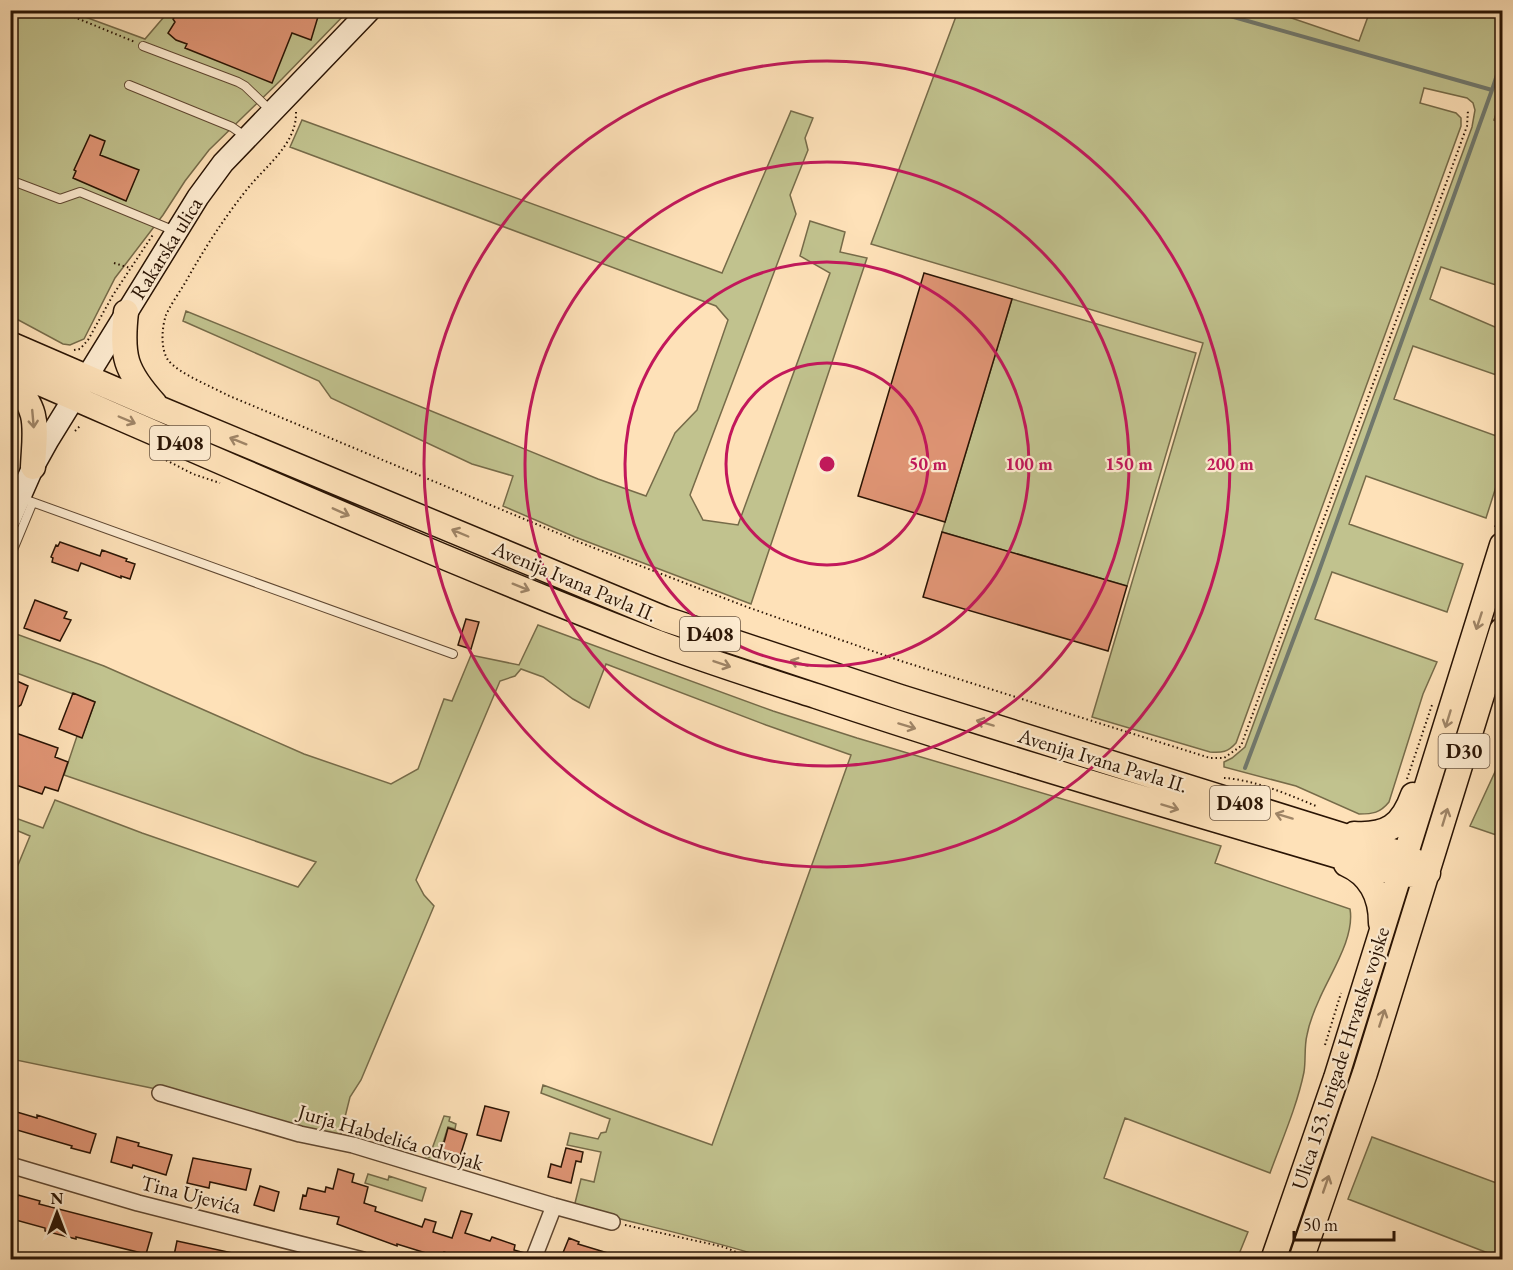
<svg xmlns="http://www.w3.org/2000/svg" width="1513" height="1270" viewBox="0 0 1513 1270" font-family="'EB Garamond',serif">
<rect width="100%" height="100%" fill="#fee1b8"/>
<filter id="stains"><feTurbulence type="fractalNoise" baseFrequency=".00333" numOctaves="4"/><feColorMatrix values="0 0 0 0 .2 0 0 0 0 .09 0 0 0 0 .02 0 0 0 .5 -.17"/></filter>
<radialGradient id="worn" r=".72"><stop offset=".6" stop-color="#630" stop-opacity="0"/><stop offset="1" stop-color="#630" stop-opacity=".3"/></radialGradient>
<path fill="#c1c28e" stroke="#766b49" stroke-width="1.5" d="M10 11H69L145 39 169 11H348L282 79 209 150 185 181 163 215 115 278 84 339 70 345 63 344 11 316Z
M958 11H1271L1359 41 1370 11H1502V95L1494 120 1502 124V287L1441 267 1430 299 1502 330V377L1413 346 1394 399 1502 438V468L1486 518 1366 476 1349 524 1463 564 1447 612 1332 572 1315 619 1437 662 1423 694 1389 802C1380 813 1373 814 1359 814L1296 786 1224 767V762L1232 758 1245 747 1472 127 1475 110 1473 103 1467 98 1424 88 1420 103 1456 113 1461 118V126L1236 743C1228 752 1222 753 1210 752L1092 717 1203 343 871 244Z
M791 111 813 118 805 138 808 150 790 195 796 214 690 495 703 520 738 525 830 273 800 256 810 221 845 232 840 252 867 258 751 604 575 537 503 506 513 476 472 464 331 398 319 381 183 321 186 311 598 479 646 496 675 433 697 410 728 320 716 306 290 147 302 120 722 273Z
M1012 299 1196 353 1127 586 942 532Z
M11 403C19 416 16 432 11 445Z
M538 625 773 711 857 738 1221 846 1215 863 1350 909C1355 938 1330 974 1319 1000 1314 1011 1309 1024 1307 1035 1304 1047 1306 1060 1304 1072 1297 1106 1282 1140 1270 1173L1125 1118 1104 1178 1248 1232 1237 1259H770C706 1238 640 1225 574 1207L581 1179 594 1182 601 1152 567 1145 570 1133 598 1139 601 1133 606 1132 610 1119 541 1093 543 1085 712 1145 851 755 766 725 606 664 589 708 573 699 543 677 521 669 515 676 500 681 416 880 424 895 434 906 361 1080 350 1097 340 1137 161 1090 11 1059V882L30 836 11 828 10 816 43 828 55 800 142 833 298 887 316 862 64 775 77 736 82 737 95 702 11 671V632L104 666 304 754 391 784 418 769 444 699 452 701 471 655 519 665Z
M1502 751V837L1470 826 1500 761Z
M444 1116 450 1117 449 1121 456 1124 455 1129 448 1127 436 1165 424 1162 426 1156 429 1157Z
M1372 1137 1502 1185V1259H1486L1488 1253 1348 1199Z
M368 1174 388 1180 389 1176 426 1188 422 1201 365 1183Z"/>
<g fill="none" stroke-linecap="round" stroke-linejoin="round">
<path stroke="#71796e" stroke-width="4" d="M1209 10 1492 90 1502 60
M1245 768 1315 582 1492 90"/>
</g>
<path fill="#e09575" stroke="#2a1404" stroke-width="1.5" d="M180 10H320L311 40 292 33 272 83 185 48 187 44 176 40 168 33 175 22 173 19Z
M90 135 105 141 100 155 139 170 126 201 73 178 76 171 74 170Z
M924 273 1012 299 945 522 858 496Z
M942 532 1127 586 1108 651 923 597Z
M60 542 100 556 102 550 127 559 126 561 135 564 130 579 121 576V578L81 563 78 571 52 562 53 558 51 557 56 545 58 546Z
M35 600 67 612 64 618 71 620 60 641 24 628Z
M466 619 479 622 471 649 458 645Z
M10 678 28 686 21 705 10 712Z
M73 693 95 702 82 738 59 729Z
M10 731 58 748 55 757 68 762 58 791 45 787 42 794 10 783Z
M485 1106 509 1112 501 1141 477 1135Z
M10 1110 37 1118V1115L96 1134 90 1153 71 1148 72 1146 10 1128Z
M448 1128 467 1134 460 1156 442 1150Z
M117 1137 139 1143 138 1146 172 1155 166 1175 133 1165 132 1168 111 1162Z
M566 1148 583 1152 581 1162 576 1161 571 1183 548 1177 551 1164 561 1167Z
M193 1158 251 1169 246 1190 210 1182 209 1188 187 1183Z
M338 1169 354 1174 352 1182 368 1187 364 1203 376 1207 375 1211 422 1227 425 1219 436 1222 433 1232 452 1238 461 1211 472 1214 465 1233 490 1241 492 1237 515 1245 514 1250 525 1253 524 1260H466L444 1252 442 1258 397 1244V1246L337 1224 339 1217 300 1209 303 1195 306 1196 308 1188 325 1192 326 1187 333 1189Z
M260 1186 279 1192 274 1211 254 1205Z
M18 1195 40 1201 39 1204 152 1233 146 1254 76 1237V1239L45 1231V1228L12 1219Z
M569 1238 579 1242 578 1244 621 1257 620 1260H560Z
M177 1241 242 1255 241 1260H173Z"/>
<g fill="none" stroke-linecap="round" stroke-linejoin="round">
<defs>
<path id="service" d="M348 10 360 19
M143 46 238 82 245 86 271 111
M129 85 232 127 246 137
M10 180 60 199 80 192 175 231
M21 498 453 654
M10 557 32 504"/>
<path id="minor" d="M160 1093 300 1134 353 1145 554 1206 612 1222
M10 1165 138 1203 363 1260
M533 1260 554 1206"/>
<path id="secondary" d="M10 519 33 467 48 440 198 197 223 163 370 10"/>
<path id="primary" d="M126 312C121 356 125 371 155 404
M10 344 158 408 665 619 900 697 1405 855 1420 864 1428 873
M10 370C222 462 433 556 648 639 703 660 760 678 816 696 1009 761 1205 816 1399 874L1414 875 1428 873
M10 379C41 411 35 426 33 467
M1354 834C1387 836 1402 826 1413 795
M1346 864C1371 875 1381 896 1381 923
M1273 1260 1336 1078 1502 545
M1301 1260 1365 1073 1502 630"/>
</defs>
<use href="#service" stroke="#5f4731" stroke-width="10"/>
<use href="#minor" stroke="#5f4731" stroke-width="18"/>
<use href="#secondary" stroke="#2a1404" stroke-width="24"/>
<use href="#primary" stroke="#2a1404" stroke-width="27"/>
<path stroke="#2a1404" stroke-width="2" stroke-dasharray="1.5 3" stroke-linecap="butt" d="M57 10 135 42
M296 112C297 143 267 165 248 188 224 218 204 249 185 283 179 293 171 304 166 315 162 327 160 348 168 360 179 374 211 386 227 395L584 544 747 607 901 661 1210 758H1224L1241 746 1467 126 1468 110
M114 263 130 268
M74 350 80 349 88 340 113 295 154 233
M75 431 81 425
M10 455 14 447
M162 458 193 474 220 483
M1495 527 1502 504
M1482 761 1486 749
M1224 778C1255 780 1287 794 1316 806
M1407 779 1432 705
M1325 1045 1341 993
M625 1225 724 1247 755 1260"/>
<use href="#service" stroke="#feecd1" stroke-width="8"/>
<use href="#minor" stroke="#feecd1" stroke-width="15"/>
<use href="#secondary" stroke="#feecd1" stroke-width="21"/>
<use href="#primary" stroke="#fee1b8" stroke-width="24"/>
</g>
<defs><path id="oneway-shaft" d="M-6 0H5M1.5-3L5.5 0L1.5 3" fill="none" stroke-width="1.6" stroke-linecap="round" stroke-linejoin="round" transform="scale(1.5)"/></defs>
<g stroke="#9f8567">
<use href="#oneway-shaft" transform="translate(33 419) rotate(85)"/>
<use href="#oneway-shaft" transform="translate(127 420) rotate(23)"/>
<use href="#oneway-shaft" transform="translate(238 441) rotate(-158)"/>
<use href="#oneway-shaft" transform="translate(341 512) rotate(24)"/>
<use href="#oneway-shaft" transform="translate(460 533) rotate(-157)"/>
<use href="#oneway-shaft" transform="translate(521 587) rotate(22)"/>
<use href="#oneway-shaft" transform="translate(1479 621) rotate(108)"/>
<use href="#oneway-shaft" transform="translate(799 663) rotate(-162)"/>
<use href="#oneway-shaft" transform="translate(722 664) rotate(19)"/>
<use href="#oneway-shaft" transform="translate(1448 719) rotate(107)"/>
<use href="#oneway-shaft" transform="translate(985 723) rotate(-163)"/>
<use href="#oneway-shaft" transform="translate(907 726) rotate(17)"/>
<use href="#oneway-shaft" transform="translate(1170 807) rotate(17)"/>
<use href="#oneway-shaft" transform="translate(1284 816) rotate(-163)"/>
<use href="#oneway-shaft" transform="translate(1445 817) rotate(-73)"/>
<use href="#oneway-shaft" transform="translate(1382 1018) rotate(-72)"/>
<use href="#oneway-shaft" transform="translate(1326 1184) rotate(-71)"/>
</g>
<g fill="none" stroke="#c2185b" stroke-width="3">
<circle cx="827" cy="464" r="101"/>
<circle cx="827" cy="464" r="202"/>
<circle cx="827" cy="464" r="302"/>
<circle cx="827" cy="464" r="403"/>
</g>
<g text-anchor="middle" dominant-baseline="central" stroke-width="4.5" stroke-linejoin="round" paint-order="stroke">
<g fill="#feecd1" stroke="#6a5542" stroke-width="1.5">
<rect x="150" y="426" width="60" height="34" rx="4.5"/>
<rect x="680" y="617" width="60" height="34" rx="4.5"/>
<rect x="1438.5" y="734" width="51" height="34" rx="4.5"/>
<rect x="1210" y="786" width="60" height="34" rx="4.5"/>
</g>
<g font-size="20" font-weight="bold" fill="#2a1404">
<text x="180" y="443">D408</text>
<text x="710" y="634">D408</text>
<text x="1464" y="751">D30</text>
<text x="1240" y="803">D408</text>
</g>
<g font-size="21" fill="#2a1404" stroke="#feecd1">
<text transform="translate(166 248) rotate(-58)">Rakarska ulica</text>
<text transform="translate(575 581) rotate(23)">Avenija Ivana Pavla II.</text>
<text transform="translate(1103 760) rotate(17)">Avenija Ivana Pavla II.</text>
<text transform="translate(1340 1058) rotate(-72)">Ulica 153. brigade Hrvatske vojske</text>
<text transform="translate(391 1137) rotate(16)">Jurja Habdelića odvojak</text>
<text transform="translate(191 1194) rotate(14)">Tina Ujevića</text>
</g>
</g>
<circle cx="827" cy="464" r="9" fill="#c2185b" stroke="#feecd1" stroke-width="3"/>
<g font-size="18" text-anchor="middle" font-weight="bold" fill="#c2185b" stroke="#feecd1" stroke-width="4.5" stroke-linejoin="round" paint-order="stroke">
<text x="928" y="470">50 m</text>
<text x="1029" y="470">100 m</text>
<text x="1129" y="470">150 m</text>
<text x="1230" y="470">200 m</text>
</g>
<rect width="1513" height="1270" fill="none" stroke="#fee1b8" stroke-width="36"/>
<rect x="12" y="12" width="1489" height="1246" fill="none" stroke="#2a1404" stroke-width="3"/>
<rect x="18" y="18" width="1477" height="1234" fill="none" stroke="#2a1404" stroke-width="1.5"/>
<g transform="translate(57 1213)" stroke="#feecd1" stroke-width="4.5" paint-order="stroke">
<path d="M0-4.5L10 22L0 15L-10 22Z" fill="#2a1404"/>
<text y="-9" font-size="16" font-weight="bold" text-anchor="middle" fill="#2a1404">N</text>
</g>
<path d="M1294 1231v9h100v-9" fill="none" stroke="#2a1404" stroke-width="3"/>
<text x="1303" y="1231" font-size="18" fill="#2a1404" stroke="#feecd1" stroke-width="4.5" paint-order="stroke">50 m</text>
<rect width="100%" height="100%" filter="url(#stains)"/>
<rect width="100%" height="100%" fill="url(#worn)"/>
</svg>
